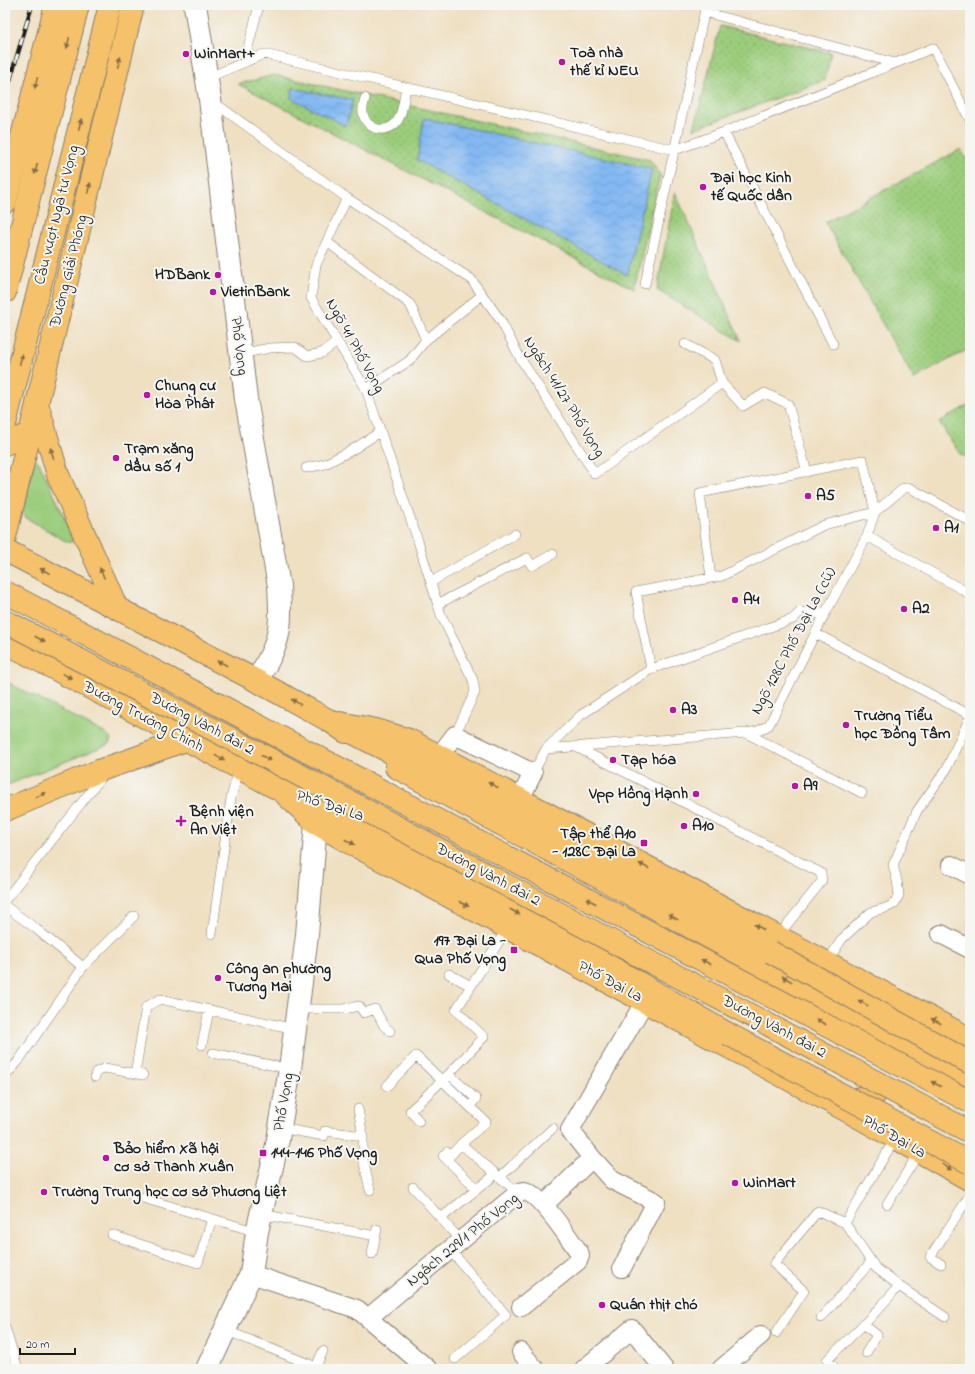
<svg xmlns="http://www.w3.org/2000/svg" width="975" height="1374" viewBox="0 0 975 1374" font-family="'Indie Flower',sans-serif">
<defs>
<pattern id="park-dots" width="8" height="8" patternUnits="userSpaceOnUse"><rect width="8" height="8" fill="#9bcd7c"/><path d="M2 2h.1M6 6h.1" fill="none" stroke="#85af6b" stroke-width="1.8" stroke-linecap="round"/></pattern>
<pattern id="water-waves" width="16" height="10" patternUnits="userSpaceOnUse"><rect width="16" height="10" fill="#84b8f2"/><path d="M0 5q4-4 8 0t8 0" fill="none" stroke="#719ecf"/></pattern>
</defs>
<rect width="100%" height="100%" fill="#f6f6f2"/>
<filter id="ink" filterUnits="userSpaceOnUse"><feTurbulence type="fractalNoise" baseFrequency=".025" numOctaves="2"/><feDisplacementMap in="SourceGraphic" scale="8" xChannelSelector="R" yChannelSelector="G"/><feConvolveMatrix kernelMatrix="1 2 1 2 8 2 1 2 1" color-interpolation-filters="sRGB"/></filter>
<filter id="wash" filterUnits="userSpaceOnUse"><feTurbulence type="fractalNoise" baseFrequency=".012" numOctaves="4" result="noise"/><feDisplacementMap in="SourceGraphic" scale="16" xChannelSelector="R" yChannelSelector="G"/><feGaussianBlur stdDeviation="0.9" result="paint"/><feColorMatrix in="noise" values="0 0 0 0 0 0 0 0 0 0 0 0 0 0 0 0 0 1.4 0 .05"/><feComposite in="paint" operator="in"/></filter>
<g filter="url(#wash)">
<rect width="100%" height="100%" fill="#efe0c2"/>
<path fill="#9bcd7c" stroke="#5c744c" d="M36 459 39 462 63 514 72 538 73 541 71 542H67L25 517 22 511 35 460Z
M5 681 108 735 111 739 109 744 5 786Z"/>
<path fill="url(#park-dots)" stroke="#5c744c" d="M720 26 831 53 825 80 694 129Z
M275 75 650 160 660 175 634 289 238 84Z
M961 149 970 167V348L914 379 825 222Z
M675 192 741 341 657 290Z
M970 404V459L960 454 939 422Z"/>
<path fill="url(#water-waves)" stroke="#506a87" d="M293 88 353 100 346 126 291 98Z
M424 118 652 169 627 275 417 160Z"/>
</g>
<g filter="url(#ink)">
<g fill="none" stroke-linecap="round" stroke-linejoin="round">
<defs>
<path id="service" d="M704 12 895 63
M244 63 259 5
M207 78 264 54 675 150 724 132 933 48 970 120
M365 98C364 103 362 108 363 113 366 131 388 135 398 120 403 112 404 97 406 87
M212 101 347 198 471 279 501 321 520 358 595 474 722 383 715 360 685 344
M724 132 833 344
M347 198 316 265 311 298 366 389 418 541 441 615 473 680 475 692 455 735
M327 242 410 304 426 340
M645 284 706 5
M240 354 270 348 295 347 307 356 322 353 337 342
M722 383 743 406 765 393 788 404 807 472
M366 389 409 361 426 340 482 295
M306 468 325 464 352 450 380 432
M867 536 970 594
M711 578 700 493 863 460 875 512 824 525 722 576 711 578 636 592 651 669 793 619 800 612 825 614
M431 582 515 534
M438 604 527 558 532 566 553 554
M815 633 970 715
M746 733 862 793
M576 747 821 873 822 881 786 926 780 938
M546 749 581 715 651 669
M533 773 546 749 746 733 758 731 769 725 825 614 867 536 875 512 904 488H910L970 521
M5 900 105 773
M5 906 35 928 83 967
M212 934 231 798 239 769
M827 962 842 939 871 912 886 908 894 904 899 895 897 880 893 865 917 811 946 770 970 717
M449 974 471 986
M298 1009H344L359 1006 364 1013 375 1009 384 1026 390 1031
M202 1045 209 1010
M213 1053 290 1069
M135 1074 146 1007 160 999 295 1029
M449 1074 476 1099 469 1106
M5 1076 17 1063 83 967 134 916
M95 1077 96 1072 105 1068 143 1075
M387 1086 416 1056 486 1122 461 1144 518 1193
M358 1109 363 1136V1159L370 1190
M419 1121 410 1111 449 1074 484 1037 456 1010 508 927
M280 1128 324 1136 325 1131 363 1136
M896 1137 845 1223 875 1267 899 1286 945 1317
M461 1144 451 1155 447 1152 443 1156 477 1189
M500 1177 553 1128
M413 1187 461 1241
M133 1195 257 1232
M887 1204 920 1151
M261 1214 376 1236
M441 1218 496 1174
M112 1235 198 1263 212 1219
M450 1250 506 1315 455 1359
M372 1254 377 1229
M941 1264 930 1257 970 1195
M821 1318 871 1262
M863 1324 877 1335 866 1353
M5 1327 18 1369
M225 1330 316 1367
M776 1333 804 1291 774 1264 818 1211 845 1223
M315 1369 323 1351
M836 1369 827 1360 871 1317 899 1286"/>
<path id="minor" d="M439 756 455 735 533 773 520 799
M951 865 970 875
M941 934 970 949
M544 1205 592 1158
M622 1268 656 1202 612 1180 592 1158 570 1130 645 1001
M251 1274 357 1309 428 1369
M368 1318 518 1193C520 1192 522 1191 524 1191 540 1193 569 1239 579 1252L580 1256 578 1261 521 1307
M521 1352 535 1369
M584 1369 632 1329 664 1369
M721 1369 761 1335"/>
<path id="tertiary" d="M195 5 210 99 246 399 279 586C280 606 282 626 275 645 271 657 263 669 257 681
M207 1369 251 1274 257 1232 277 1145 290 1069 307 935 316 823"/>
<path id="primary" d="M5 202 56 5
M5 292 78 5
M37 403 58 475 117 608
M5 424 110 5
M5 444 29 434
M5 537 133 5
M5 550 257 681 330 721 346 732
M5 642 282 791 300 795
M340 723 376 730 409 740 970 1039
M396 767 891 1036 970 1076
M287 796 316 823 343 839 853 1114 970 1180
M5 810 101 770 186 740
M838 1105 876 1093"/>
<path id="trunk" d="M330 721 551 835 771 952
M282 791 417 856 728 1034"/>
</defs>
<use href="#service" stroke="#867e6f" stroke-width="10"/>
<use href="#minor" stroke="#867e6f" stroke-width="20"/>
<use href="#tertiary" stroke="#867e6f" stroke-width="24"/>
<use href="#primary" stroke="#867e6f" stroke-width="24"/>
<use href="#trunk" stroke="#867e6f" stroke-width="24"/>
<use href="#service" stroke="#fff" stroke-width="9"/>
<use href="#minor" stroke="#fff" stroke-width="18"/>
<use href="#tertiary" stroke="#fff" stroke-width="22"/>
<use href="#primary" stroke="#f5c16b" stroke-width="22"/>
<use href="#trunk" stroke="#f5c16b" stroke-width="22"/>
<defs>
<path id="rail" d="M5 97 32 5"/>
</defs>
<use href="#rail" stroke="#1c1c1c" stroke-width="4.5"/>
<use href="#rail" stroke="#f6f6f2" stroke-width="3" stroke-dasharray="9" stroke-linecap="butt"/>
<defs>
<path id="trunk-bridge" d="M5 592 831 1028 970 1102
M5 621 262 755 970 1132
M771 952 970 1063
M728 1034 970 1163"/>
</defs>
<use href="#trunk-bridge" stroke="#867e6f" stroke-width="24" stroke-linecap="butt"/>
<use href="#trunk-bridge" stroke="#f5c16b" stroke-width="22"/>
</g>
<defs><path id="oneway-solid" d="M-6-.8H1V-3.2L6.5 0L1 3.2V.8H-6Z"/></defs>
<g fill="#886e44">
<use href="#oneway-solid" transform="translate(68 43) rotate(104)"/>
<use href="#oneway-solid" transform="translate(119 62) rotate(-76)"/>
<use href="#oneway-solid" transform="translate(36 83) rotate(104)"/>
<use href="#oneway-solid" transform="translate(80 124) rotate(-76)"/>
<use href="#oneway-solid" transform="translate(36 169) rotate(104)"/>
<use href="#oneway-solid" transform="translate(89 188) rotate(-76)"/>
<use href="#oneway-solid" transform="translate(21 359) rotate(-76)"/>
<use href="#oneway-solid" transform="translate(52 453) rotate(-107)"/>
<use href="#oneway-solid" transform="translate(45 571) rotate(-153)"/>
<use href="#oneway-solid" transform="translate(102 573) rotate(-114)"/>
<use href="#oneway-solid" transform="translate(40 639) rotate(28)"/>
<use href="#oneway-solid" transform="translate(222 663) rotate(-153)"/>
<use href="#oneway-solid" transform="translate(67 676) rotate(28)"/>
<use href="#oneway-solid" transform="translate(296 702) rotate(-151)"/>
<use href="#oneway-solid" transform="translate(220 758) rotate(29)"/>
<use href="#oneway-solid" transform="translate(266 758) rotate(28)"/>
<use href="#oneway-solid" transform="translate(493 785) rotate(-152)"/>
<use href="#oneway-solid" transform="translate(41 795) rotate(-23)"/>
<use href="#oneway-solid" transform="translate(350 842) rotate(28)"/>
<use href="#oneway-solid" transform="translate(644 866) rotate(-152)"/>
<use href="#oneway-solid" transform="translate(591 901) rotate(-152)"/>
<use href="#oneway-solid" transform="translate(464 904) rotate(28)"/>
<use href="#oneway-solid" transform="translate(515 912) rotate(30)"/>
<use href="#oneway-solid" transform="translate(673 917) rotate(-151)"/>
<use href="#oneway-solid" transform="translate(759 927) rotate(-152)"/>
<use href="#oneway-solid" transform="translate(706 962) rotate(-152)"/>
<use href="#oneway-solid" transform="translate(787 979) rotate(-151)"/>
<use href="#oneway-solid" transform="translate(863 1003) rotate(-151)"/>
<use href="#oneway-solid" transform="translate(936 1021) rotate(-152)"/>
<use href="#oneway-solid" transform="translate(821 1022) rotate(-152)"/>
<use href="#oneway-solid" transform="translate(936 1084) rotate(-152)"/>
<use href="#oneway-solid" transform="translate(947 1167) rotate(30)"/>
</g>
</g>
<g fill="#b5179e" stroke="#f6f6f2" stroke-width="1.5">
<circle cx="186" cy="54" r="4"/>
<circle cx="562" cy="62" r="4"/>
<circle cx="703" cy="187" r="4"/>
<circle cx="218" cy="275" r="4"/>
<circle cx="213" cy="292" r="4"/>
<circle cx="147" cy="395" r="4"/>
<circle cx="116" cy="458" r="4"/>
<circle cx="808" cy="496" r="4"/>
<circle cx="936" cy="528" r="4"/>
<circle cx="735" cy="600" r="4"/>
<circle cx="904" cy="609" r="4"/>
<circle cx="673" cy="710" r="4"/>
<circle cx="846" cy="725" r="4"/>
<circle cx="613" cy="760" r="4"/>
<circle cx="795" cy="786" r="4"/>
<circle cx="696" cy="794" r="4"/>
<path d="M179 815h4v4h4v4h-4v4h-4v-4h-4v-4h4z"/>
<circle cx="684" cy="826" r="4"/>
<rect x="640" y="839" width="8" height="8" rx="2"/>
<rect x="510" y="946" width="8" height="8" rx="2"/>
<circle cx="218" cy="978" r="4"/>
<rect x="259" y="1149" width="8" height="8" rx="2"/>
<circle cx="106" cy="1158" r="4"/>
<circle cx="735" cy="1183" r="4"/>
<circle cx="44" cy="1192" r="4"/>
<circle cx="602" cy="1305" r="4"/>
</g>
<g text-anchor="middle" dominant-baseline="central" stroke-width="4" stroke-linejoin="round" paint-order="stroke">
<g font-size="16" font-weight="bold" fill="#1c1c1c" stroke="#f6f6f2" text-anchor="start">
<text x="570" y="53">Toà nhà<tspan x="570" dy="18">thế kỉ NEU</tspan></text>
<text x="194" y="54">WinMart+</text>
<text x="711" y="178">Đại học Kinh<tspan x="711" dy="18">tế Quốc dân</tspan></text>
<text x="210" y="275" text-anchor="end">HDBank</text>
<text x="221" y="292">VietinBank</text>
<text x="155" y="386">Chung cư<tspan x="155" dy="18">Hòa Phát</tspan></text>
<text x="124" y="449">Trạm xăng<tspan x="124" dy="18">dầu số 1</tspan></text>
<text x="816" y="496">A5</text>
<text x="944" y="528">A1</text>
<text x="743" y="600">A4</text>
<text x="912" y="609">A2</text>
<text x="681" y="710">A3</text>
<text x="854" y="716">Trường Tiểu<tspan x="854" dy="18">học Đồng Tâm</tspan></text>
<text x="621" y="760">Tạp hóa</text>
<text x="803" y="786">A9</text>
<text x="688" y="794" text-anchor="end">Vpp Hồng Hạnh</text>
<text x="190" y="812">Bệnh viện<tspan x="190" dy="18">An Việt</tspan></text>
<text x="692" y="826">A10</text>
<text x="636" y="834" text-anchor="end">Tập thể A10<tspan x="636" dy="18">- 128C Đại La</tspan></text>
<text x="506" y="941" text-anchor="end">197 Đại La -<tspan x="506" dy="18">Qua Phố Vọng</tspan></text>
<text x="226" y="969">Công an phường<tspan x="226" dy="18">Tương Mai</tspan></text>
<text x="114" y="1149">Bảo hiểm Xã hội<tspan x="114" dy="18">cơ sở Thanh Xuân</tspan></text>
<text x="271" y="1153">144-146 Phố Vọng</text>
<text x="743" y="1183">WinMart</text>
<text x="52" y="1192">Trường Trung học cơ sở Phương Liệt</text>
<text x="610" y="1305">Quán thịt chó</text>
</g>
<g font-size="16" fill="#1c1c1c" stroke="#f6f6f2">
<text transform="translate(57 215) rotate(-76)">Cầu vượt Ngã tư Vọng</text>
<text transform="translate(69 271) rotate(-76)">Đường Giải Phóng</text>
<text transform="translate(239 346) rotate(83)">Phố Vọng</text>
<text transform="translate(355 346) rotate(61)">Ngõ 41 Phố Vọng</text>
<text transform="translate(564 397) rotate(58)">Ngách 41/27 Phố Vọng</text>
<text transform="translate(794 641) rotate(-62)">Ngõ 128C Phố Đại La (cũ)</text>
<text transform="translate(143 717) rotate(28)">Đường Trường Chinh</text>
<text transform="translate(202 724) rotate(28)">Đường Vành đai 2</text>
<text transform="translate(330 806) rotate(18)">Phố Đại La</text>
<text transform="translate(488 875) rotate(28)">Đường Vành đai 2</text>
<text transform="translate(610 982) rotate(28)">Phố Đại La</text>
<text transform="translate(774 1027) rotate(28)">Đường Vành đai 2</text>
<text transform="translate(284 1102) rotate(-80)">Phố Vọng</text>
<text transform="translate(894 1137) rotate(30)">Phố Đại La</text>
<text transform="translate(463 1240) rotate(-39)">Ngách 229/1 Phố Vọng</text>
</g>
</g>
<rect width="975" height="1374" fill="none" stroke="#f6f6f2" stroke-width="20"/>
<path d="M20 1348v6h55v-6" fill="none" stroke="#1c1c1c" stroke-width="2"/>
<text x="26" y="1348" font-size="12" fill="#1c1c1c" stroke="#f6f6f2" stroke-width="3" paint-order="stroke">20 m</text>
</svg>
